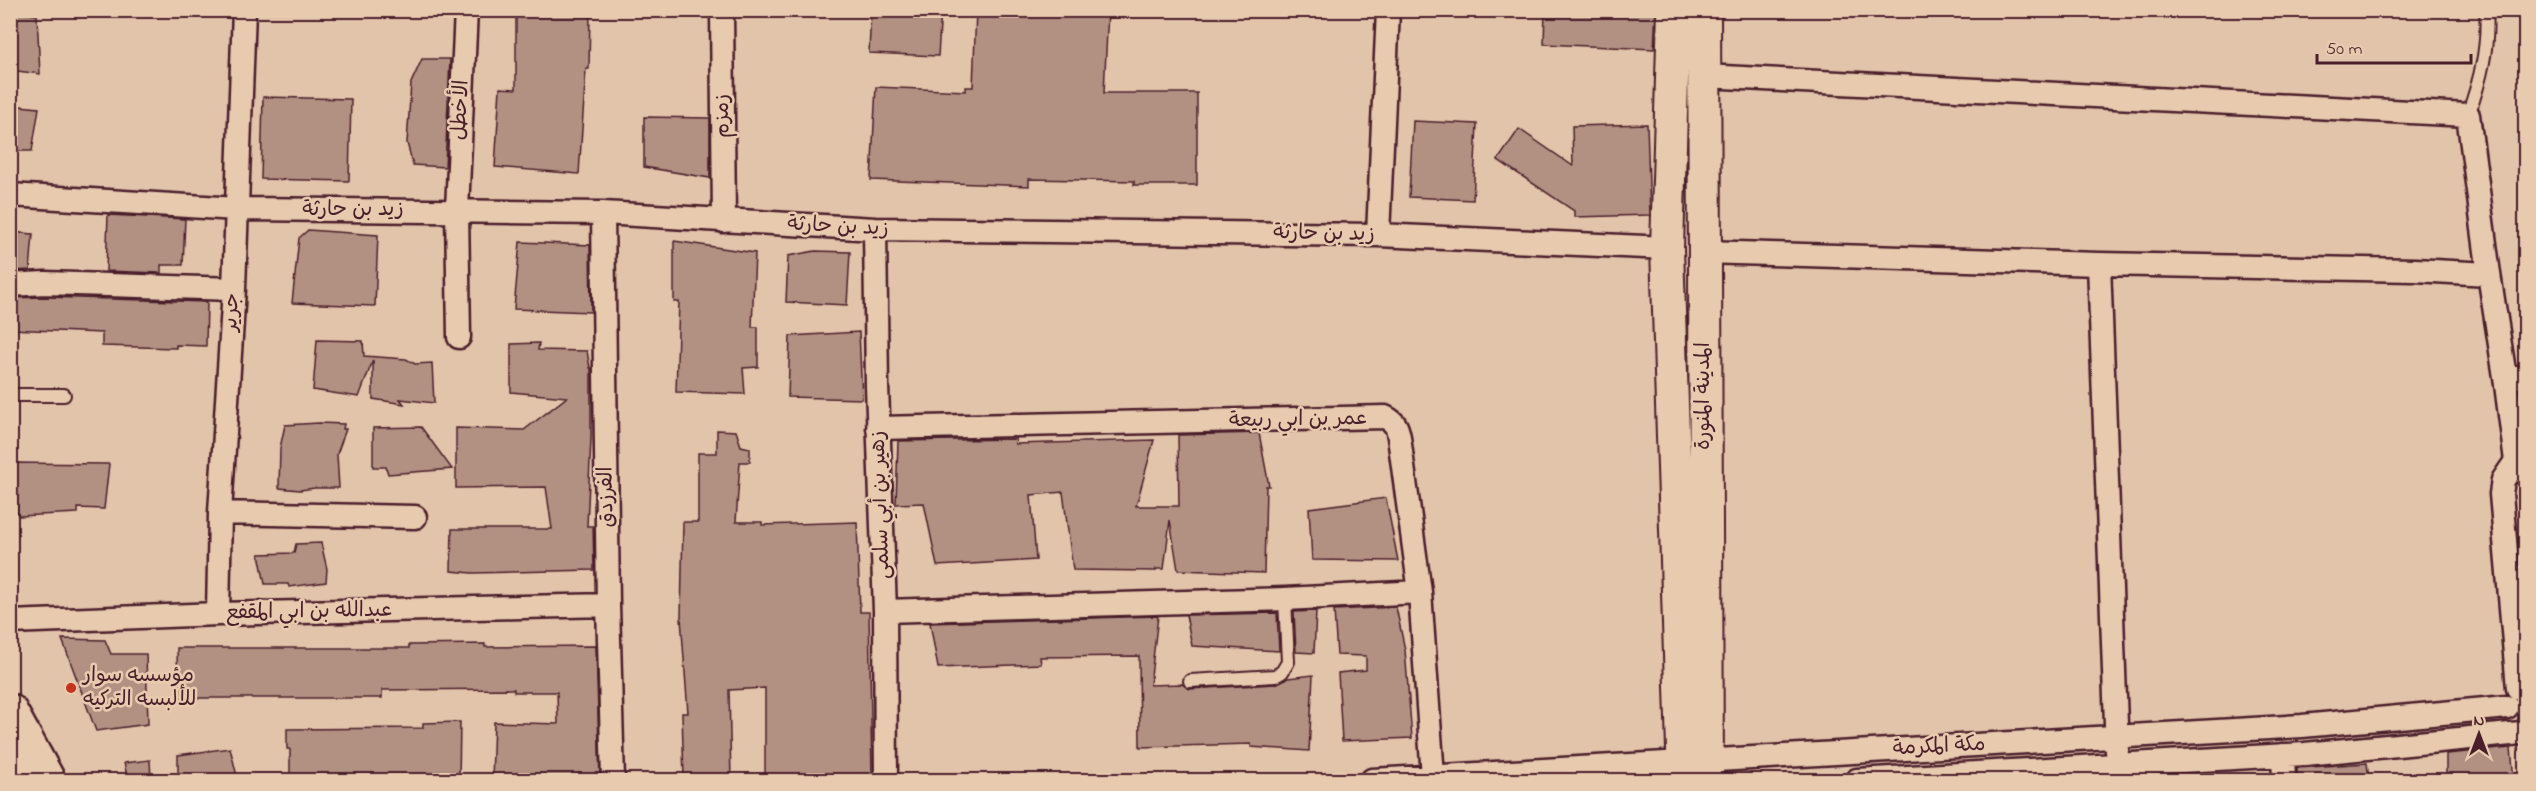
<svg xmlns="http://www.w3.org/2000/svg" width="2536" height="791" viewBox="0 0 2536 791" font-family="'Indie Flower','Playpen Sans Arabic',sans-serif">
<rect width="100%" height="100%" fill="#e2c4aa"/>
<filter id="ink" filterUnits="userSpaceOnUse"><feTurbulence type="fractalNoise" baseFrequency=".0167" numOctaves="2"/><feDisplacementMap in="SourceGraphic" scale="12" xChannelSelector="R" yChannelSelector="G"/><feConvolveMatrix kernelMatrix="1 2 1 2 8 2 1 2 1" color-interpolation-filters="sRGB"/></filter>
<g filter="url(#ink)">
<path fill="#b29183" stroke="#4a1f2b" stroke-width="1.5" d="M516 10H590L589 69H586L579 174 495 167 500 88 516 89Z
M871 10H941L938 56 869 53Z
M976 10H1108L1104 93H1197V185H1134V181L1029 179V186L871 180 876 87 966 91V87H973Z
M1545 10H1656L1654 49 1544 44Z
M10 12 37 15 40 74 10 70Z
M422 59H450L445 167 413 165 407 143 411 83Z
M263 97 351 99 349 181 261 179Z
M10 105 39 108 32 151H10Z
M644 117 710 118V178L644 167Z
M1413 121 1477 124 1473 200 1409 197Z
M1647 124 1650 215 1574 217V211L1498 160 1519 129 1573 166 1572 126Z
M108 215 185 219 183 265H161V273L106 271Z
M308 230 378 235 375 306 292 303 299 238Z
M10 232 33 234 30 270 10 271Z
M674 241 755 253 752 327H758V367L743 368 745 394 676 392 679 302H674Z
M520 242 590 245 591 312 514 309Z
M815 251 850 252 847 305 786 302 788 256Z
M45 297 207 302 206 346 176 345V348L102 346V333L10 329V298Z
M859 332 862 399 788 397 790 336Z
M317 340 363 341 364 356 406 359 415 364 432 363 434 403 400 399 404 404 373 399V360L359 397 313 390Z
M539 343 538 350 587 351 590 368H591V438L587 526H593L594 570 472 573 451 571 452 529H552L546 487 456 488V428L524 430 567 397 511 392V344Z
M319 423 344 424 343 429H346L337 454 339 488H315L300 490 279 488 280 448 285 425Z
M421 427 452 469 388 474 386 467H373V428Z
M717 430 736 431 741 446 750 448V462H740L736 522H762V525L857 522 860 612H869L872 774 765 780V688L729 690 731 780H684L682 713H688L681 618 683 522H698V453H717Z
M1259 433 1269 486H1266L1264 573 1178 570 1170 520 1164 569H1156V571L1073 570 1063 492 1031 495 1036 560 937 566 924 503 896 504 898 441 1016 439 1015 444 1154 440 1136 506H1179L1178 435Z
M10 463 109 464 104 509 78 508V513L19 516 10 501Z
M1386 498 1398 561 1312 560 1309 508Z
M321 543 327 569 326 582 289 587 288 584H265L259 554 294 553 296 544Z
M1396 607 1405 650 1412 738 1342 741 1338 673 1366 670V656L1337 655 1334 610Z
M1316 611 1314 653 1296 652 1294 612Z
M1277 613 1279 651 1192 646 1186 615Z
M1158 616 1150 685 1182 684 1190 689 1275 684 1288 678 1313 675 1309 751 1251 747V744L1140 747 1139 656 1040 657 1041 664 938 668 930 623Z
M62 639 105 640 111 654H146L148 724 96 731Z
M485 644V647L596 646 600 780H492L494 722 558 724 557 692H514V689L382 690V698H178L177 648H409V645Z
M460 722 459 780H290V749H287V729L423 728V723Z
M230 748 238 780H178V755Z
M2511 748 2514 780H2446V754Z
M150 760 151 780H128L124 763Z
M2367 763 2369 780H2297V768Z"/>
<g fill="none" stroke-linecap="round" stroke-linejoin="round">
<defs>
<path id="service" d="M2468 115C2480 81 2489 48 2486 10
M10 395H64
M1190 681 1275 676 1282 672 1288 662 1285 599"/>
<path id="minor" d="M722 10 724 221
M1704 76 2468 115 2489 274
M10 195 237 209 603 213 875 229 1378 235 1667 248
M603 213 608 605 613 780
M875 229 877 386 885 611 886 780
M1378 235 1388 10
M1703 252 2099 264 2415 270 2489 274 2505 377
M2099 264 2117 751
M10 285 45 283 234 289
M459 337 457 210 466 10
M2526 377H2505L2516 461 2526 475
M878 428 1385 417C1395 422 1397 426 1399 437L1420 592 1433 777
M2516 461 2503 480 2501 494 2518 688
M220 513 415 517
M885 611 1285 599 1420 592
M218 614 220 513 234 289 244 10
M10 622 218 614 608 605
M2283 755 2284 780
M1372 780 2302 726 2507 707
M1857 780 2305 754 2521 733"/>
<path id="secondary" d="M1674 10 1667 248 1684 780
M1704 10 1707 780"/>
<path id="primary" d="M10 711 48 780
M10 768 17 780"/>
</defs>
<use href="#service" stroke="#4a1f2b" stroke-width="16"/>
<use href="#minor" stroke="#4a1f2b" stroke-width="27"/>
<use href="#secondary" stroke="#4a1f2b" stroke-width="36"/>
<use href="#primary" stroke="#4a1f2b" stroke-width="38"/>
<use href="#service" stroke="#e8cbaf" stroke-width="12"/>
<use href="#minor" stroke="#e8cbaf" stroke-width="22"/>
<use href="#secondary" stroke="#e8cbaf" stroke-width="32"/>
<use href="#primary" stroke="#e8cbaf" stroke-width="33"/>
</g>
</g>
<circle fill="#c8321e" stroke="#e8cbaf" stroke-width="2" cx="71" cy="688" r="6"/>
<g text-anchor="middle" dominant-baseline="central" stroke-width="5" stroke-linejoin="round" paint-order="stroke">
<g font-size="21" fill="#4a1f2b" stroke="#e8cbaf">
<text transform="translate(461 110) rotate(-87)">الأخطل</text>
<text transform="translate(723 116) rotate(-91)">زمزم</text>
<text x="353" y="210">زيد بن حارثة</text>
<text transform="translate(838 227) rotate(3)">زيد بن حارثة</text>
<text transform="translate(1324 234) rotate(1)">زيد بن حارثة</text>
<text transform="translate(232 312) rotate(-87)">جرير</text>
<text transform="translate(1704 396) rotate(-90)">المدينة المنورة</text>
<text transform="translate(1298 420) rotate(-1)">عمر بن ابي ربيعة</text>
<text transform="translate(607 497) rotate(-91)">الفرزدق</text>
<text transform="translate(881 505) rotate(-92)">زهير بن أبي سلمى</text>
<text transform="translate(309 612) rotate(-1)">عبدالله بن ابي المقفع</text>
<text transform="translate(1939 747) rotate(-3)">مكة المكرمة</text>
</g>
<g font-size="21" fill="#4a1f2b" stroke="#e8cbaf" text-anchor="start">
<text x="83" y="676">مؤسسه سوار<tspan x="83" dy="24">للألبسه التركيه</tspan></text>
</g>
</g>
<rect width="2536" height="791" fill="none" stroke="#e8cbaf" stroke-width="36"/>
<rect x="18" y="18" width="2500" height="755" fill="none" stroke="#4a1f2b" stroke-width="2" filter="url(#ink)"/>
<g transform="translate(2479 734)" stroke="#e8cbaf" stroke-width="4.5" paint-order="stroke">
<path d="M0-4.5L10 22L0 15L-10 22Z" fill="#4a1f2b"/>
<text y="-9" font-size="16" font-weight="bold" text-anchor="middle" fill="#4a1f2b">N</text>
</g>
<path d="M2317 54v9h154v-9" fill="none" stroke="#4a1f2b" stroke-width="3"/>
<text x="2326" y="54" font-size="18" fill="#4a1f2b" stroke="#e8cbaf" stroke-width="4.5" paint-order="stroke">50 m</text>
</svg>
